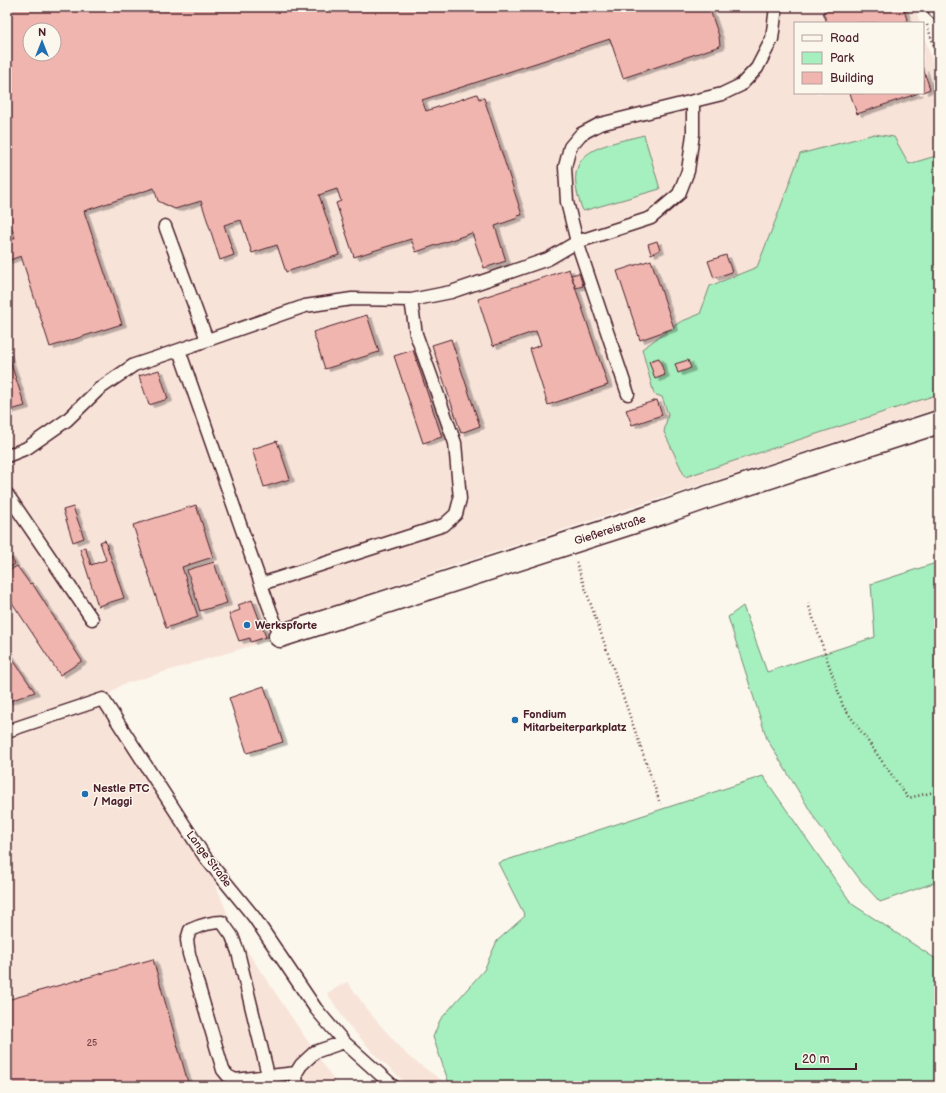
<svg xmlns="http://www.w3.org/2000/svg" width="946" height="1093" viewBox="0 0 946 1093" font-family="'Balsamiq Sans',sans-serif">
<defs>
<filter id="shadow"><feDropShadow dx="4.5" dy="2.5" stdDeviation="0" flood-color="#0004"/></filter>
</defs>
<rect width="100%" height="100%" fill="#fbf7ec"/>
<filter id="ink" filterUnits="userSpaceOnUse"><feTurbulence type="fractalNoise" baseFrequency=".025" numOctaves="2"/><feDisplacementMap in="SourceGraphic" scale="8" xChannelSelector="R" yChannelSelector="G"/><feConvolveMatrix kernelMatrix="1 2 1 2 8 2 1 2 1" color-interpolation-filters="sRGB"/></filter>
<g filter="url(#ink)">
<path fill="#f8e3d9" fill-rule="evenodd" d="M7 7H915L920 23H795V93H923V32L939 82V408L417 577 291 621 257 644 121 685 103 699 205 857 235 933 338 1086H7ZM30 30H54V54H30Z
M347 982 374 1018 409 1057 450 1086H409L377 1057 346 1022 327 993Z"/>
<path fill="#a6efbe" stroke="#788774" d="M874 134 894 137 909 164 939 155V394L685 477 664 432 668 414 662 397 654 394 642 349 680 322 700 314 710 286 757 267 778 214 800 154Z
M644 135 660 189 583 211C559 150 597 147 644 135Z
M939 562V881L880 902 861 881 817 822 767 739 728 617 743 606 767 672 875 637 871 584Z
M763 776 852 904 939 961V1086H450L433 1037 440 1020 484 970 497 941 525 916 498 863Z"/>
<path fill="#f0b5ae" stroke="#4a1f2b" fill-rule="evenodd" filter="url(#shadow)" d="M7 7H710H709L719 36 720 46 623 78 610 39 422 100 426 111 477 94 479 99 484 98 522 215 517 216 518 218 495 226 506 261 484 268 472 233 416 252 411 239 354 257 336 203 341 201 337 189 319 195 339 255 286 272 277 245 252 253 241 220 224 225 234 255 220 260 201 201 175 209 158 201 154 188 84 211 122 324 50 347 21 256 7 261V240L15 238 7 214ZM30 30H54V54H30Z
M837 7H903L908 23H827L823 12Z
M923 68 930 89 923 92Z
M850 93H919L857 114Z
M657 241 660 250 651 254 648 244Z
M726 255 732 272 714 278 708 261Z
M651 260 674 328 640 340 617 271Z
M569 269 608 385 548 405 530 349 541 345 536 331 493 346 478 299Z
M579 273 583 286 576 288 571 275Z
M367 315 379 352 325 369 313 332Z
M451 339 480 426 461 433 432 345Z
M413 350 442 437 423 443 394 356Z
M7 352 25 406 7 411Z
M659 358 665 375 655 379 649 361Z
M688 360 691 368 678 373 675 364Z
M159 370 168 399 149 405 139 376Z
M657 400 662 415 632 425 626 410Z
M277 441 290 479 264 487 252 449Z
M196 505 213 557 182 567 198 617 166 628 133 525Z
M73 507 84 538 73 542 63 510Z
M105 540 124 598 98 606 80 549 85 547 91 565 106 560 100 542Z
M9 555 15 564 8 568 7 566V556Z
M214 562 227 603 200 611 187 570Z
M17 566 30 584 32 583 82 661 60 675 7 595V572Z
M252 600 266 637 251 642 250 638 239 641 229 614 240 610 238 605Z
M7 651 35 692 7 702Z
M264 686 283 742 247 753 229 698Z
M153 959 189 1086H7V1000Z"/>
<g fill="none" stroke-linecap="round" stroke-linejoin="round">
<defs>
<path id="service" d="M165 226 207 340
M411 300 451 292 548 259 577 242 567 202 565 167 570 147 581 134 600 124 722 94 741 85 757 68 772 39 776 7
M628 394 577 242 651 218 679 194 688 171 693 134V101
M7 456 27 448 67 420 99 389 134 365 179 350
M7 494 92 619
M261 584 444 525 456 514 460 499 455 443 416 334 411 300 352 299 305 306 179 350 268 604 280 636
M7 731 103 699 205 857 254 917 316 1009 344 1042 393 1086
M268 1075 238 952 232 936 222 922C210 922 201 925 190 930L187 940 189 954 223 1070 228 1076 235 1080 296 1073
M297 1086 296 1073 301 1065 315 1052 344 1042"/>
<path id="minor" d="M939 7V8
M280 636 662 513 705 498 939 422"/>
</defs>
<use href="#service" stroke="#4a1f2b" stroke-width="15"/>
<use href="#minor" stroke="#4a1f2b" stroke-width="25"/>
<path stroke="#4a1f2b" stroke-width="2.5" stroke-dasharray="1 3" stroke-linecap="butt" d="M927 25 939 61
M576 562 655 788 660 804
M808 603 843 706 908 798 939 791"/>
<use href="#service" stroke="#fbf7ec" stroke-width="12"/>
<use href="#minor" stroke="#fbf7ec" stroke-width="22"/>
</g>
</g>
<g fill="#1f6fb2" stroke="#fbf7ec" stroke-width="1.5">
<circle cx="247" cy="625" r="4"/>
<circle cx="515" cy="720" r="4"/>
<circle cx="85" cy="794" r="4"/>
</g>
<g text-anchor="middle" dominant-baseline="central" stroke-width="3" stroke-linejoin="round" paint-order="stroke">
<g font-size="9" fill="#74444c">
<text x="92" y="1043">25</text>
</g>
<g font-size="11" fill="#4a1f2b" stroke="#fbf7ec">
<text transform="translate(610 530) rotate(-18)">Gießereistraße</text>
<text transform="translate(209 859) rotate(53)">Lange Straße</text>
</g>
<g font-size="11" font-weight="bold" fill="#4a1f2b" stroke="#fbf7ec" text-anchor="start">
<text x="255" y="625">Werkspforte</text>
<text x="523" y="714">Fondium<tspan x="523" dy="13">Mitarbeiterparkplatz</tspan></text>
<text x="93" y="788">Nestle PTC<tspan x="93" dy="13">/ Maggi</tspan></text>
</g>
</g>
<rect width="946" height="1093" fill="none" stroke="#fbf7ec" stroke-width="24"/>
<rect x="12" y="12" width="922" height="1069" fill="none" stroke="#4a1f2b" stroke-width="1.5" filter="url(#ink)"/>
<rect x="794" y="22" width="130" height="72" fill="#fbf7ec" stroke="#b4a19f"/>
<rect x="802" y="35" width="20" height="6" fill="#fbf7ec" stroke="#b4a19f"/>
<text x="830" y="42" font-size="12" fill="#4a1f2b">Road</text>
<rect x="802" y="52" width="20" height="12" fill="#a6efbe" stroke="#b4a19f"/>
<text x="830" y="62" font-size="12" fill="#4a1f2b">Park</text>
<rect x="802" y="72" width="20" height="12" fill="#f0b5ae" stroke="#b4a19f"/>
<text x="830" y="82" font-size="12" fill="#4a1f2b">Building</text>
<g transform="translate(42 42)"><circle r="19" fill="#fbf7ec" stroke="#b4a19f"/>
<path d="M0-3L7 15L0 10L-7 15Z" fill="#1f6fb2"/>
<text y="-6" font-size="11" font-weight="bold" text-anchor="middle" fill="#4a1f2b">N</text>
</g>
<path d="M796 1063v6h60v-6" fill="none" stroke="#4a1f2b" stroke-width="2"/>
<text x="802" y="1063" font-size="12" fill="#4a1f2b" stroke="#fbf7ec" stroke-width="3" paint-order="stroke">20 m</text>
</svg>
